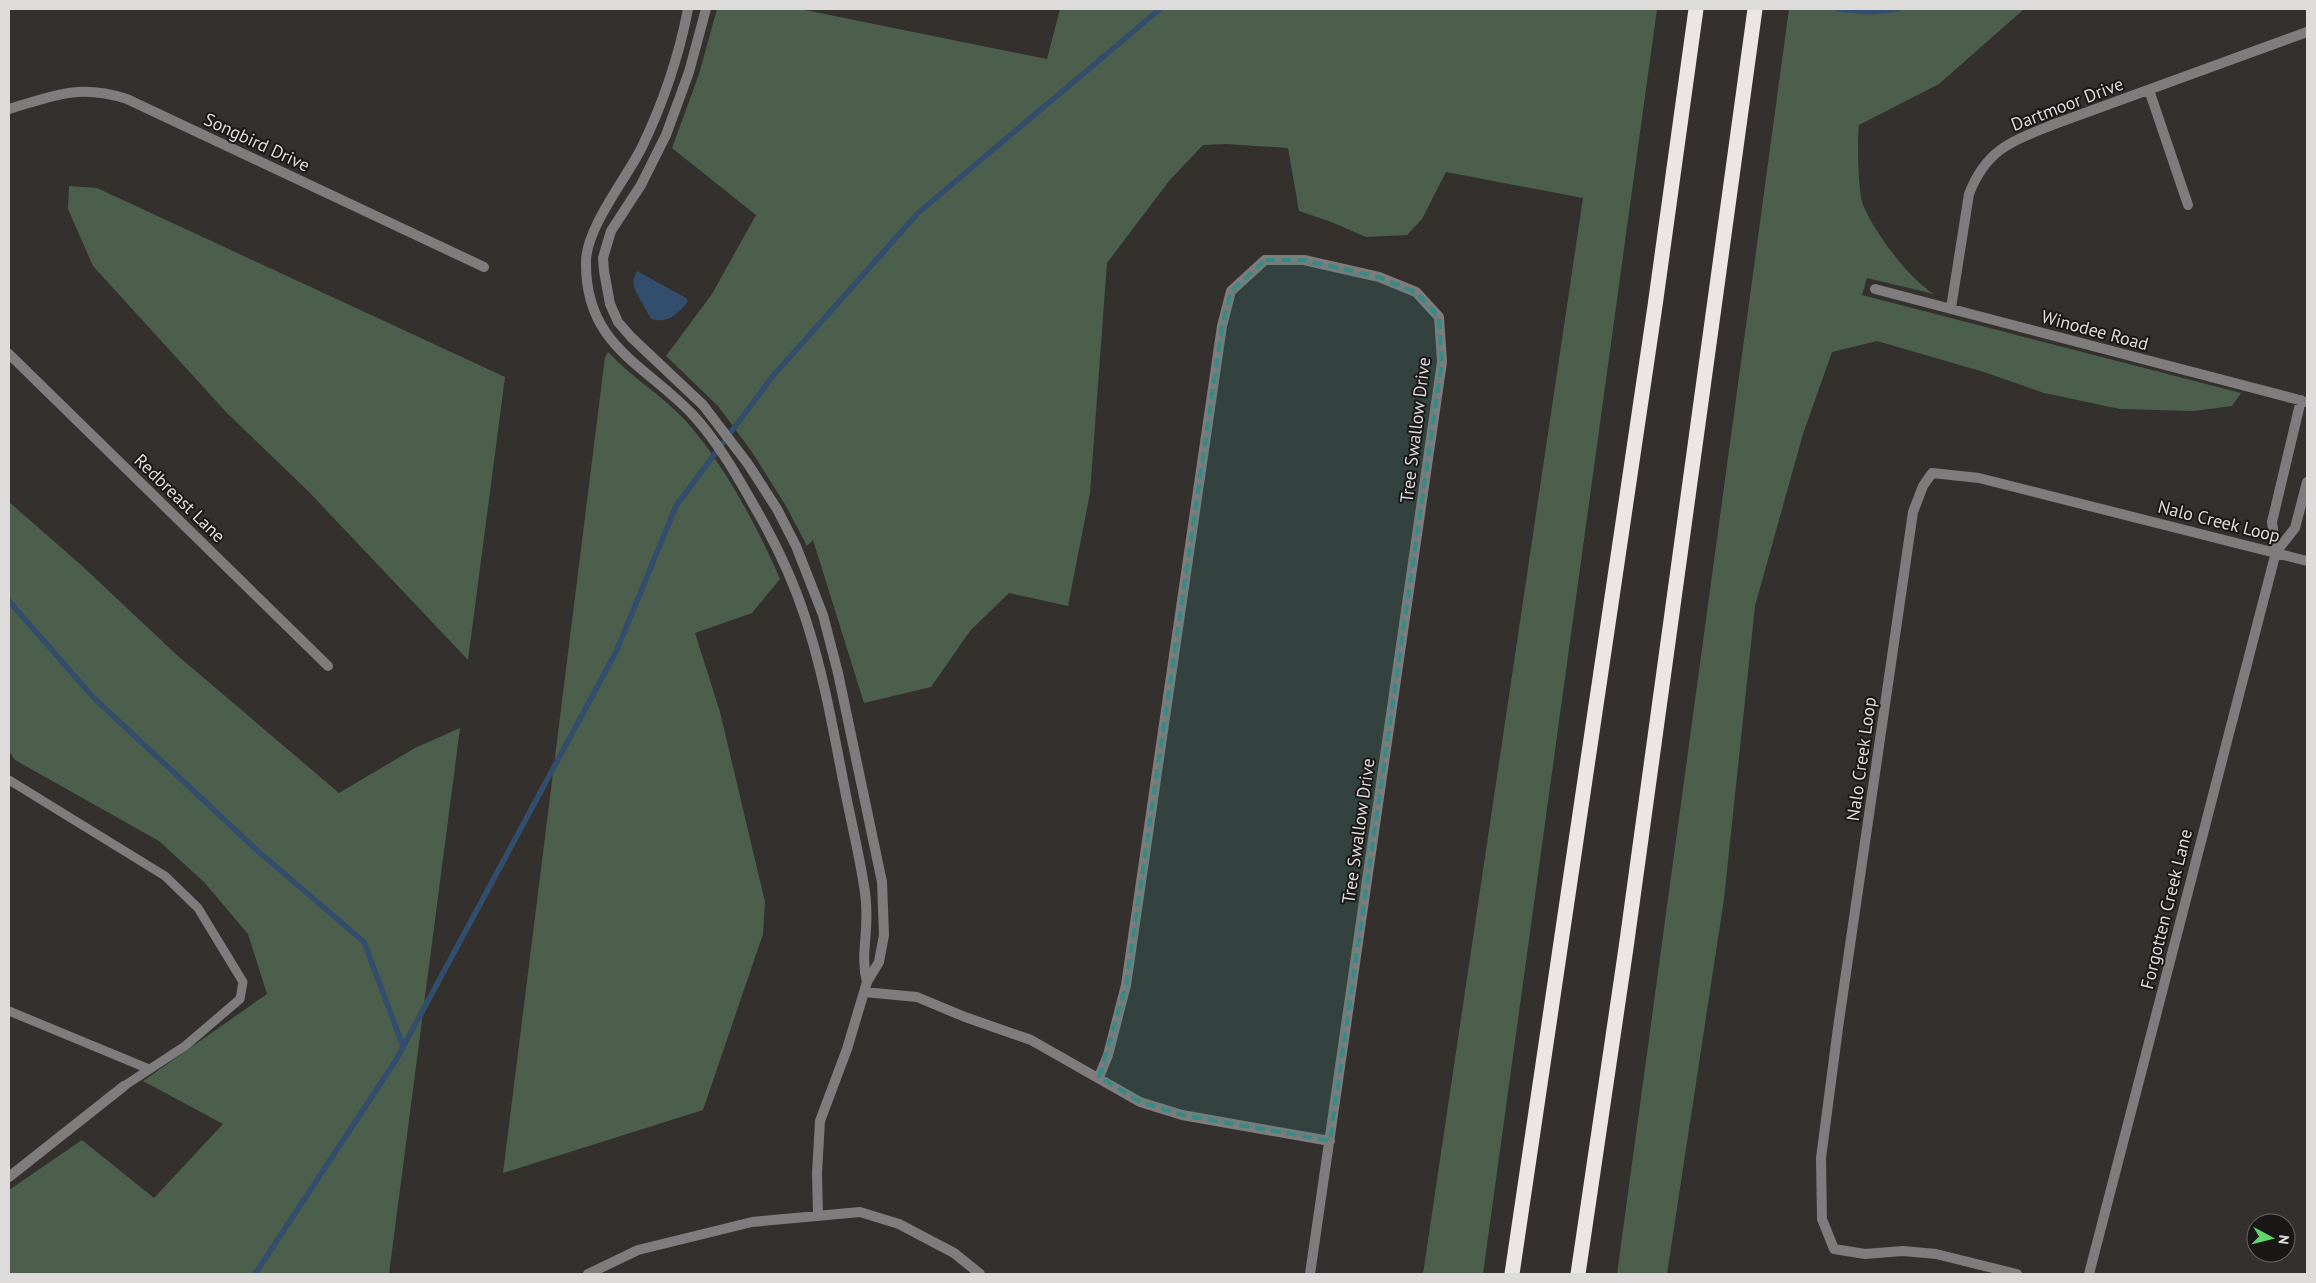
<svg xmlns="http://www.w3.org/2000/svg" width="2316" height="1283" viewBox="0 0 2316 1283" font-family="'PT Sans',sans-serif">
<rect width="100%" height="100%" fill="#33302e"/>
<path fill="#4c5f4c" d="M717 9H800L1047 59 1060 9H1657L1483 1274H1423L1583 198 1446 172 1422 219 1407 235 1366 237 1329 221 1299 211 1288 148 1226 144 1203 145 1169 181 1107 263 1090 493 1068 606 1009 593 970 631 931 687 864 703 813 540 807 546 786 506 752 452 718 406 666 356 712 294 756 215 672 148 699 74Z
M1789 9H2024L1939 84 1859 125C1857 139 1858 192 1863 205 1875 233 1908 278 1934 294L1867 278 1862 295 2241 393 2232 406 2194 411 2120 409 2044 393 1984 372 1877 341 1832 352 1803 434 1755 606 1724 899 1667 1274H1617Z
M69 186 97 188 505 377 468 660 308 491 226 412 93 266 68 209Z
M608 352C632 378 662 395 686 421 724 464 757 526 780 579L752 613 695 633 720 712 765 902 763 934 703 1110 503 1173 605 357Z
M9 502 80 564 178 656 339 793 415 748 460 728 389 1274H9V1190L82 1140 154 1198 223 1124 143 1081 267 994 248 934 204 882 159 841 15 760 9 751Z"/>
<path fill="#334e6c" d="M637 271 686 298 688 301C678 314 668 324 651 319L635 290 633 280Z"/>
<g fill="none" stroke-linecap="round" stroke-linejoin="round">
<path stroke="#334e6c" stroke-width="5.5" d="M1838 9 1869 12 1898 9
M9 601 94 698 259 852 364 942 403 1046
M255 1274 396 1060 616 652 676 506 772 377 918 213 1160 9"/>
<path stroke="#7e7c7c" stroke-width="9" d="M9 780 165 876 198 908 243 982 240 999 185 1046 124 1086
M9 1011 149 1069"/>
<path stroke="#7e7c7c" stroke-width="10" d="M688 9C679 56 663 103 642 147 626 179 586 228 586 262 585 346 645 364 693 415 717 441 736 474 753 504 774 540 792 577 805 617 823 671 833 729 844 785 850 817 858 849 863 880 866 895 867 914 866 929 865 948 862 963 867 982
M706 9 689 72 666 135 641 185 611 231 603 258 604 271 610 304 618 322 631 337 703 405 748 464 777 509 796 546 823 615 838 673 882 882 884 935 879 962 867 982 847 1049 820 1121 817 1173 818 1216
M2149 90 2188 205
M9 109C55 95 79 84 127 99L484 267
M1875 289 2307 402
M1951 308 1969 194C1986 150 2010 142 2052 125L2307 32
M9 354 328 666
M2276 552 2295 528 2307 482
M864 992 917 997 965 1017 1031 1040 1140 1102 1182 1115 1330 1141
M1099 1077 1108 1055 1126 985 1222 326 1231 291 1265 260H1304L1379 277 1416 292 1439 317 1442 362 1310 1274
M9 1177 124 1086
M588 1274 638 1250 752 1222 860 1212 899 1224 954 1253 980 1274
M2017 1274 1936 1254 1903 1251 1865 1254 1834 1249 1822 1219 1821 1158 1838 1028 1913 512 1923 486 1932 473 1979 478 2307 561
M2089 1274 2276 552 2272 522 2301 400"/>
<path stroke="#ebe5e6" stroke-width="15" d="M1512 1274 1655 306 1696 9
M1578 1274 1626 948 1755 9"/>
</g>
<path fill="#388a84" fill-opacity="0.2" stroke="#388a84" stroke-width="4" stroke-dasharray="10 6" stroke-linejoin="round" d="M1265 260H1304L1379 277 1416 292 1439 317 1442 362 1330 1141 1182 1115 1140 1102 1099 1077 1126 985 1222 326 1231 291Z"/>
<g text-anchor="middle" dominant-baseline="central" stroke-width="4" stroke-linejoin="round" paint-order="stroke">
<g font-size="18" fill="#dedcdb" stroke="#191817">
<text transform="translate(2067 104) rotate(-21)">Dartmoor Drive</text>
<text transform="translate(257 142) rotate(25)">Songbird Drive</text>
<text transform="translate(2095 330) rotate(15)">Winodee Road</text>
<text transform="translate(1415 430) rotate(-83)">Tree Swallow Drive</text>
<text transform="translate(180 498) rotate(44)">Redbreast Lane</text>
<text transform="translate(2219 521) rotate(14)">Nalo Creek Loop</text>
<text transform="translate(1861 759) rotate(-82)">Nalo Creek Loop</text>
<text transform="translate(1358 831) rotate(-82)">Tree Swallow Drive</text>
<text transform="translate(2166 909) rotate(-76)">Forgotten Creek Lane</text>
</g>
</g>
<rect width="2316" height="1283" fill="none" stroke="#dedcdb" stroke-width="20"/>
<g transform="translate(2271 1238) rotate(97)"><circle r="24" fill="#191817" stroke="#686665"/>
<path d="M0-4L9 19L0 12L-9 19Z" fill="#60d56b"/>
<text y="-8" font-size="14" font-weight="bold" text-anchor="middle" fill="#dedcdb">N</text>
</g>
</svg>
